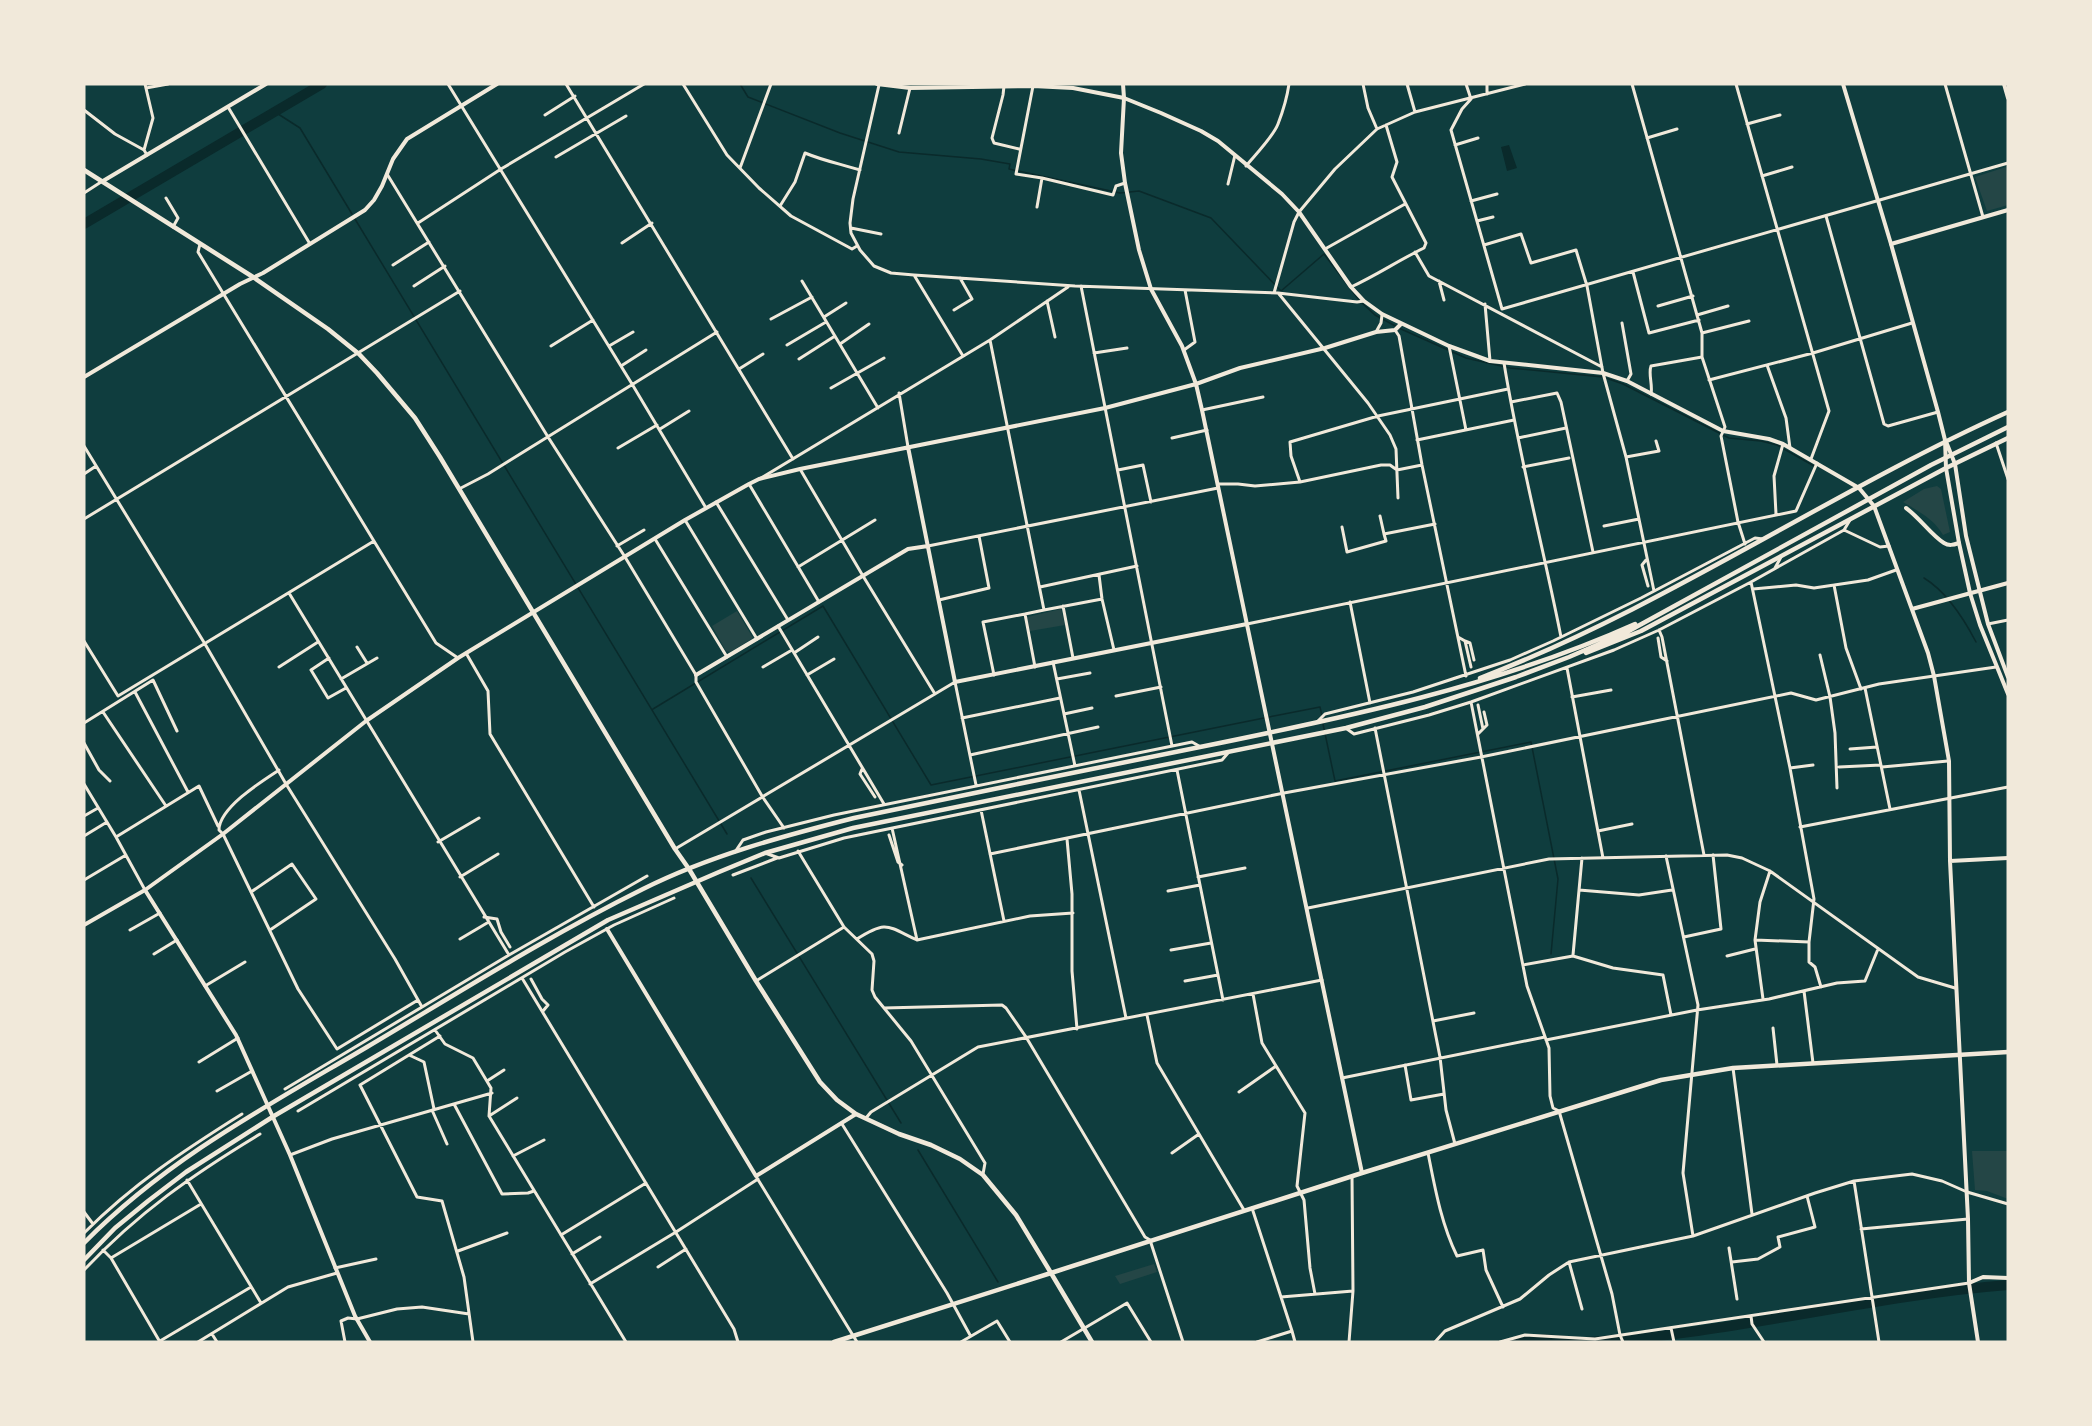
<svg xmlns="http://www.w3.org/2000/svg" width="2092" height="1426" viewBox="0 0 2092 1426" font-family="Inter,sans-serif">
<rect width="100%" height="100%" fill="#0f3d3e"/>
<path fill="#244646" d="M2006 167 2008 174V205L1987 211 1975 177Z
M1937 486 1941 489 1950 532 1943 535C1934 519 1918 511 1903 502L1924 489Z
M1061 609 1065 625 1030 631 1027 617Z
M737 611 753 638 730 652 726 651 712 626Z
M1972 1151H2008V1199L1987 1191 1975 1190Z
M1154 1264 1157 1272 1120 1284 1115 1276Z"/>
<path fill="#0a2a2b" d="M1509 145 1517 168 1507 171 1501 147Z"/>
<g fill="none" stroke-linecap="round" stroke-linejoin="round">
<path stroke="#0a2a2b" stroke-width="1.5" d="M740 84 748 97 840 133 899 152 981 159 1010 164 1009 169 1120 193 1139 191 1211 218 1281 291 1324 254 1359 300
M275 112 300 128 352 214
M355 219 727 834
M1362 303 1375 315 1401 329 1466 358 1510 368 1603 377 1623 384 1729 438 1761 441 1777 445 1814 466
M1924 578C1947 592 1964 619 1976 642
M653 709 823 606 931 785 1264 718
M1269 717 1320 707 1322 716
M1323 724 1335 781 1531 742 1558 879 1551 954
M751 878 901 1123
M918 1150 998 1282"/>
<path stroke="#0a2a2b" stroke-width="10" d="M84 224 322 84
M1514 1342 1543 1339 1579 1342
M1586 1342C1728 1335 1867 1296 2008 1285"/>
<path stroke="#f1e9da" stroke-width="3" d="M448 84 632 384 706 508
M566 84 793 459
M683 84 727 155 759 188 791 216 852 249 857 246
M1363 84 1368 108 1377 129
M1407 84 1415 112
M1466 84 1471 99
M1487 84V94
M1632 84 1702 333V357L1725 427 1721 436 1738 522 1745 544
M1736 84 1829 411 1811 459
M1945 84 1983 217
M879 85 853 199 850 223 851 233 860 250 874 266 891 273 914 275 1075 286 1278 293 1357 302 1364 301
M1004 86 1003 95 992 138 994 143 1019 149
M1033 86 1016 174 1042 178 1113 195 1116 186 1125 183
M146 88 168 84
M1471 99 1462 109 1451 130 1502 309 2008 163
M228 107 310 244
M84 110 115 134 144 150 147 155
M545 115 575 96
M1747 124 1780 115
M899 133 910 88
M1647 138 1677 129
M1455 145 1478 138
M144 150 153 118 145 84
M556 157 626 116
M1246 166C1255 155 1273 137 1278 124 1283 111 1287 98 1289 84
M740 168 771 84
M387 174 548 437 625 557 696 675V682L762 796 784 828
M1762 176 1792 167
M1228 184 1235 155
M84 193 101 182
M166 198 178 218 173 227
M1471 201 1497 194
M780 206 795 182 805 153C824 161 841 164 860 170
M1037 207 1042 178
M1826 216 1884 424 1888 426 1938 412
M1477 221 1493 217
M418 223 501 169 644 84
M851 228 881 234
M622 243 652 223
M200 244 198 252 436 643 458 658
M1484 245 1521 234 1531 263 1576 250 1587 286 1603 373 1626 457 1654 591
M1325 249 1405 204
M1415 252 1429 276 1602 367
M393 265 429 242
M1633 272 1649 333 1699 320
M914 275 963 356
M802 281 878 408
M1439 281 1444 300
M414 286 445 266
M1081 286 1172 746
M1351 287C1377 275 1399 260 1424 248L1426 243 1392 177 1397 162 1386 125
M1274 293 1294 222 1299 212 1335 169 1377 129 1415 112 1525 84
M1279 294 1368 403 1390 435 1396 449 1398 498
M1047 301 1055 337
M1485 304 1490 361
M1658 306 1693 296
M954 310 972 299 960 278
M1697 315 1728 306
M824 317 846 303
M771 319 812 297
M1622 323 1631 374 1627 381
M1395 330 1399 336 1422 465 1466 676
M1376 332 1381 323 1382 315
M1702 333 1749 321
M990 340 1044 610 1025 614 1035 667
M840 344 869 324
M787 345 826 322
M551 346 593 320
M609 346 633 332
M1449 346 1466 430
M1184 350 1195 342 1185 290
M1094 353 1127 348
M799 359 835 336
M1504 363C1519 456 1543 546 1561 637
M1767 365 1786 418 1790 448
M621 366 646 350
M739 369 763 354
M1709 380 1813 353 1912 323
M831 388 884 358
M899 393 908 447
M1651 394C1653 385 1648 374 1651 366L1702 357
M1511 402 1557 393 1561 402 1593 552
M1202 410 1263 397
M660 429 689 411
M1172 438 1207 430
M1518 438 1566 428
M1417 440 1514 420
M1996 443 2008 479
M84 446 205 644 286 784 395 959 422 1007
M618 448 657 425
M1626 457 1659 451 1656 441
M1523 467 1569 458
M800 469 863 576 935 694
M1118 470 1143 465 1151 502
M84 474 96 466
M761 478 990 340 1068 287
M1300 482 1291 456 1290 442 1378 416 1508 389
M749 484 819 602
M1219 484H1238L1255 486 1300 482 1381 465H1390L1397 470 1422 465
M459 489 488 474 717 332
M716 502 788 620
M1776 514 1774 476 1783 444
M1380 516 1384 534 1435 524
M84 519 460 291
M685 520 757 639
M1604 526 1639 519
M1342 527 1347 552 1386 541 1384 534
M1844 530 1880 547 1889 546
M655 539 727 657
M617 546 644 530
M928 546 1218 488
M1646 560 1642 565 1648 586
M798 567 875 520
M1775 568 1781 557
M1099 575 1102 599 1114 650
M1751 582 1790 768 1814 899 1809 942V962L1815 967 1821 987
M1834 585 1846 648 1861 689
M1040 587 1137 566
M1753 589 1796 585 1814 588 1868 580 1896 570
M289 593 509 955
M939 600 989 588 979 536
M1350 602 1370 703
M1063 606 1073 658
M1044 610 1102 599
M1247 624 1796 511 1817 463
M1988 624 2008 620
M778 626 884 804
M1659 630 1662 637 1704 855
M1458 637 1465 641 1471 667
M1658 638 1661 657 1667 661
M84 641 118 696 374 541
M1465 641 1470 643 1474 660
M357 647 367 663
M466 653 488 691 490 734 594 907
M794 653 818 637
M1820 655 1830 697 1835 733 1837 788
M329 658 311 670 328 698 346 688
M1053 662 1075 766
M279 667 318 642
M763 667 792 650
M1567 668 1603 858
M807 675 834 659
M994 675 983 622 1025 614
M341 679 377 658
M1057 679 1090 673
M1865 688 1890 809
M135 692 188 792
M1116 696 1161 687
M1572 697 1611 690
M1471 702 1527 986 1549 1048 1550 1096 1553 1108 1559 1111 1612 1294 1620 1335 1623 1342
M103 712 166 806
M1064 714 1092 708
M962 718 1060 698
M1317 722 1325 714 1413 692 1510 660 1553 641 1641 598 1755 538 1763 539
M84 723 153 680 177 731
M1375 728 1440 1057 1446 1110 1455 1144
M1347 729 1354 734 1429 715 1471 702 1614 650 1659 630 1751 582 1844 530 1850 520
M1483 729 1487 725 1484 712
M1478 734 1483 729 1478 705
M84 743 99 770 110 781
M1850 749 1877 747
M970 755 1098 727
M1839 767 1881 765
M1882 767 1948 761
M1790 768 1813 765
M862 769 860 774 875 797
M279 770C262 781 219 808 219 830L223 834 298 989 337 1049 418 1000
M1177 770 1223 1000
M84 784 116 837 145 890
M1079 790 1126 1018
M981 810 1004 921
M84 816 98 808
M1800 827 2008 787
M892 828 917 940 1030 916 1073 913
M1598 831 1632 824
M889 835 898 862 902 865
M84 836 107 822
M116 837 199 786 218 826
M1067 839 1072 894V971L1077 1029
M438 842 479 818
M675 849 955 682 976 785
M798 851 844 927 872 954 874 961 872 990 875 997 911 1041 985 1163 983 1174
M735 852 743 840 766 832 834 815 1192 742 1199 746
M765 853 779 858 844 838 1222 760 1228 753
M990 854 1284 793 1481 757 1791 693 1816 700 1879 684 1996 667
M1666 856 1698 1005 1683 1173 1693 1236
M733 875 777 858
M460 877 498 854
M1198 877 1245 868
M84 880 126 855
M1579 890 1639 895 1672 890
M1168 891 1200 885
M251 892 292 864 316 899 270 930
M1308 908 1549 859 1727 855 1742 858 1770 871 1918 977 1955 988
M484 917 497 919 501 932 510 947
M130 930 160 913
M1684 937 1721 929 1713 855
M460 939 487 923
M857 939C887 920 887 926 917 940
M1755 940 1809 942
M1171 950 1211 943
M154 954 177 940
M1573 955 1582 858
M1727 956 1755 949
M1523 965 1573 956 1613 968 1663 975 1671 1015
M522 978 734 1329 738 1342
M531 979 542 999 548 1005 543 1011
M756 981 844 927
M1185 981 1218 975
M205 986 245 962
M1804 991 1813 1063
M1253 994 1262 1043 1305 1113 1297 1186 1304 1200 1310 1268 1315 1294
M1763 999 1755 940 1760 902 1770 871
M884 1008 1002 1005 1006 1008 1026 1037 1145 1237 1150 1240 1183 1342
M1147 1015 1157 1063 1244 1210
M1433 1021 1474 1013
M1773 1028 1777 1065
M435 1030 445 1044 473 1058 491 1088 489 1116 626 1342
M440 1036 360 1085 417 1197 442 1201 464 1277 473 1342
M1546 1040 1697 1010 1769 999 1837 983 1865 981 1878 949
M409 1055 424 1062 434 1109
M199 1062 238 1038
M1405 1065 1411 1100 1444 1094
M1733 1068 1752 1214
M1342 1078 1545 1037
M487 1081 504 1070
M285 1089 509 955 647 876
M217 1091 252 1071
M1239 1092 1276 1066
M454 1104 502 1194 528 1193 534 1191
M432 1110 447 1144
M298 1111 565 952 614 925 674 898
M489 1116 517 1098
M866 1118 871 1112 978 1047 1322 980
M842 1124 947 1293 970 1335
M1172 1153 1199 1134
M1428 1153C1435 1188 1441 1223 1457 1256L1483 1250 1486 1270 1503 1307
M290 1155 332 1139 492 1093
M513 1156 544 1140
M757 1178 857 1342
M187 1180 261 1303
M1854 1181 1879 1342
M1252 1208 1281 1297
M84 1212 93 1224
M1861 1229 1968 1219
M84 1233C133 1184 183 1151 242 1114
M561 1235 646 1183
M1729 1248 1737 1299
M103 1250 111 1258 160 1342
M458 1251 507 1233
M572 1254 600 1237
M111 1258 201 1204
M1569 1262 1582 1309
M1732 1262 1758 1259 1780 1247 1778 1237 1815 1227 1807 1196
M658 1267 686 1249
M335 1268 376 1259
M84 1270C139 1212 192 1175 260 1134
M590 1284 676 1232 758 1179
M1751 1316 1752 1324 1764 1342
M1671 1328 1674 1342
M1292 1331 1295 1342
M212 1334 217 1342
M160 1341 251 1287
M198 1342 288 1287 337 1273
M345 1342 341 1321 348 1318 357 1319 397 1309 422 1307 469 1314
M961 1342 997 1321 1010 1342
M1061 1342 1127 1303 1151 1342
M1257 1342 1292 1331 1281 1297 1353 1291
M1349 1342 1353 1291 1352 1176
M1435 1342 1445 1331 1520 1299 1549 1275 1569 1262 1693 1236 1815 1193 1854 1181 1912 1174 1942 1181 1967 1192 2008 1204
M1500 1342 1525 1335 1595 1339 1969 1283"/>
<path stroke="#f1e9da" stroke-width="4" d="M1123 84 1124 98 1121 153 1125 183 1139 250 1151 289 1182 346 1196 384 1202 410 1362 1173
M2004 84 2008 98
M103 181 266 84
M1891 244 2008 210
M84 377 240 284 263 273 365 210 374 200 382 186 393 159 407 139 497 84
M908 447 955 682 1247 624
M1874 506 1928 653 1934 676 1949 761 1950 861 1968 1219 1969 1283 1978 1342
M1906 508C1920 518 1931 535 1944 543 1949 546 1953 545 1959 543
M1912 609 2008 583
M696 675 908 549 928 546
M1950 861 2008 858
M145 890 236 1035 290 1155 355 1316 370 1342
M84 925 145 890 223 834 366 721 458 658 685 520 749 484 759 479 800 469 1105 408 1196 384 1240 368 1325 348 1376 332 1395 330 1401 324
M607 929 756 1176 856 1114
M1969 1283 1983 1277 2008 1278"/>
<path stroke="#f1e9da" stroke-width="4" d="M877 84 910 88 1033 86 1073 88 1124 98 1161 113 1201 131 1218 141 1282 194 1299 212 1351 287 1364 301 1382 314 1449 346 1490 361 1603 373 1627 381 1723 431 1769 439 1783 444 1859 488 1874 506
M1843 84 1891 244 1938 412 1945 440 1946 468 1959 543 1970 593 1980 625 2008 694
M1947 444 1955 464 1966 536 1988 624 2008 677"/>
<path stroke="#f1e9da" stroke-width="4.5" d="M84 170 253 277 328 329 359 354 377 373 415 418 440 457 675 849 689 869 756 981 820 1082 837 1100 856 1114 899 1134 931 1145 960 1159 983 1175 1016 1215 1051 1273 834 1342"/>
<path stroke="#f1e9da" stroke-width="4.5" d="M1586 653 1641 631 1946 468 2008 438
M1480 678C1665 607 1828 493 2008 412
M84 1243C167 1159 267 1106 367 1047 458 993 548 936 643 889 709 856 783 836 854 818 969 794 1085 770 1200 747 1348 717 1497 686 1635 624
M84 1260 115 1228 148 1201 186 1172 274 1116 608 920 719 872 765 853 853 828 1346 728 1425 707 1516 677 1569 657 1627 632 1931 465 2008 427
M1092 1342 1051 1273 1362 1173 1661 1080 1733 1068 2008 1052"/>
</g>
<rect width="2092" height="1426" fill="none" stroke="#f1e9da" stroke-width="171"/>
</svg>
